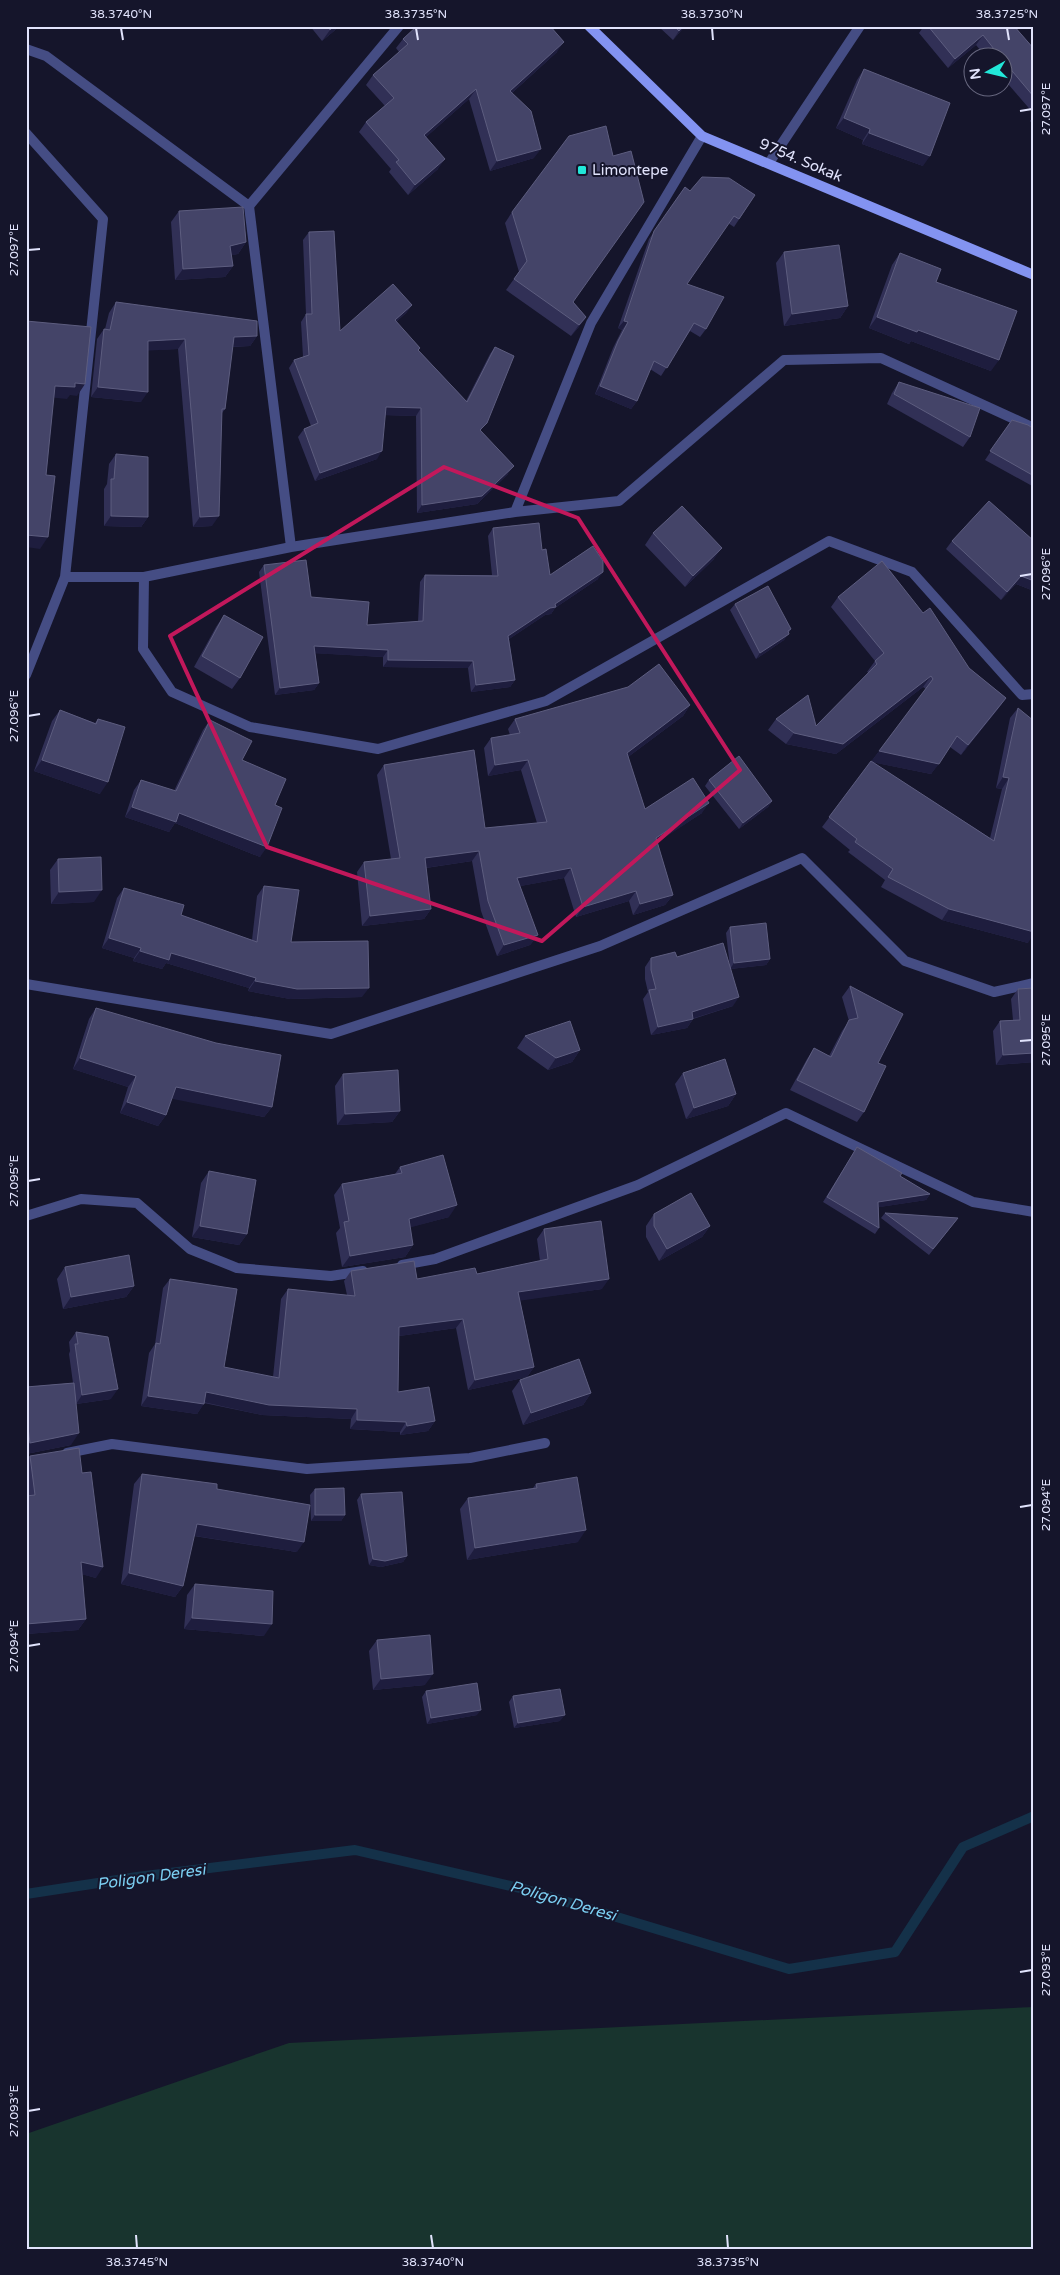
<svg xmlns="http://www.w3.org/2000/svg" width="1060" height="2275" viewBox="0 0 1060 2275" font-family="'Varela Round',sans-serif">
<rect width="100%" height="100%" fill="#15152b"/>
<path fill="#18342e" d="M1034 2007V2249H26V2134L289 2043Z"/>
<g fill="none" stroke-linecap="round" stroke-linejoin="round">
<path stroke="#143149" stroke-width="10" d="M26 1894 137 1877 355 1850 524 1889 789 1969 895 1952 963 1847 1034 1816"/>
<path stroke="#454d84" stroke-width="10" d="M26 49 46 56 249 206 291 547
M26 133 103 219 65 577 26 675
M769 163 860 26
M249 206 399 26
M515 512 591 323 702 136
M65 577H144L291 547 515 512 619 501 784 360 881 358 1034 428
M144 577 143 649 172 692 250 727 378 749 546 701 829 541 912 572 1022 695 1034 694
M26 984 331 1034 600 946 802 858 905 961 994 992 1034 983
M26 1216 81 1199 137 1203 190 1249 237 1268 331 1276 363 1271
M402 1265 435 1259 638 1185 786 1113 973 1202 1034 1212
M67 1453 112 1444 307 1469 470 1458 545 1443"/>
<path stroke="#8393f1" stroke-width="10" d="M589 26 702 136 1034 275"/>
</g>
<path fill="#313056" d="M310 26H340L322 41Z
M658 26H685L673 40Z
M924 26H1014L1034 49V114L1002 77V58H987L976 45 948 68 919 33Z
M403 39 557 52 512 93 534 158 490 171 469 99 426 137 438 169 408 195 389 172 391 169 359 132 366 122 385 106 366 85 373 75 399 52 396 48Z
M864 69 923 166 862 144 863 140 836 128 857 80Z
M1034 116V125L1030 121Z
M685 187 690 191 755 195 734 227 728 223 687 284 706 329 700 337 690 331 661 376 650 369 637 401 631 409 595 394 613 348 622 330 618 328 649 239Z
M179 211 246 242 238 254 231 255 233 266 225 277 175 280 171 222Z
M512 212 573 302 586 317 578 328 571 336 506 290 519 272 505 223Z
M309 232 340 331 412 305 406 313 396 322 419 351 466 401 490 354 495 347 481 431 508 474 477 504 417 513 416 416 385 415 377 459 315 481 298 437 304 429 311 426 289 368 294 360 303 357 301 322 306 314 303 240Z
M784 252 848 306 840 318 784 326 776 263Z
M900 253 936 282 991 371 911 341 909 344 869 328 892 265Z
M116 302 257 336 250 346 232 347 225 409 222 413 212 526 193 527 178 349 148 350 141 402 91 397 97 339 104 329H105L109 313Z
M899 382 970 437 963 447 887 404 892 393Z
M1012 420 1034 429V487L985 460Z
M116 454 148 517 141 527 104 526V489L107 484 109 464Z
M493 528 542 550 550 575 598 579 555 608 551 614 545 615 509 639 515 680 510 687 471 692 468 668 383 667V657L315 653 319 683 314 690 275 695 259 572 264 565 311 597 367 625 418 622 420 582 425 575H492L488 536Z
M653 533 714 559 685 587 645 545Z
M952 541H1034V591L1016 584 1001 600 946 549Z
M838 597 923 613 969 668 1006 698 998 709 961 755 950 747 931 774 872 762 990 838 1002 789 996 788 1010 718 1018 708 1028 943 942 920 881 887 885 880 848 852 850 850 822 827 926 689 923 687 836 754 786 744 768 730 776 719 816 726 869 673 867 672 875 661 831 607Z
M735 604 791 629 784 640 756 659 730 610Z
M224 615 240 678 232 689 194 667 216 627Z
M690 705 683 716 628 757 645 809 702 813 657 842 673 895 665 905 633 915 629 901 576 917 564 878 520 886 538 935 530 945 497 956 481 911 472 861 426 868 431 909 424 919 362 926 357 872 364 862 391 859 377 775 384 765 485 828 537 823 521 770 488 776 484 748 491 738 510 735 508 729 515 719Z
M60 710 95 723 98 719 100 794 34 771 52 721Z
M210 720 242 760 275 805 260 857 175 823 169 832 125 817 134 790 141 780 174 791 203 730Z
M709 780 772 801 768 807 739 829 705 786Z
M58 859 94 902 51 904 50 870Z
M264 886 291 942 362 997 290 999 248 991 249 988 166 963 162 969 133 961 134 958 102 948 117 898 124 888 181 915 252 940 257 896Z
M730 927 770 959 766 965 730 969 733 1006 693 1019 687 1028 651 1035 643 999 648 992 645 979V967L651 958 677 957 730 967 726 933Z
M850 986 878 1063 864 1112 857 1122 790 1090 807 1059 814 1048 829 1056 842 1031 849 1021 842 997Z
M1034 988V1062L996 1065 993 1031 1000 1021 1013 1020 1011 999 1018 989Z
M96 1008 272 1107 264 1117 172 1098 166 1115 158 1126 120 1113 128 1087 73 1069 89 1019Z
M525 1036 580 1050 572 1062 548 1070 517 1048Z
M683 1073 736 1094 728 1106 686 1119 675 1084Z
M343 1074 400 1111 392 1122 337 1125 335 1086Z
M857 1147 900 1176 930 1194 926 1200 879 1207V1228L875 1234 823 1202Z
M400 1167 449 1217 410 1227 413 1245 405 1257 342 1267 336 1233 340 1228 334 1195 342 1184 395 1174Z
M209 1171 247 1234 239 1245 192 1237 201 1183Z
M885 1213 958 1218 929 1255 881 1218Z
M654 1214 710 1226 702 1237 659 1261 646 1237V1226Z
M544 1229 602 1289 520 1300 534 1367 527 1377 468 1390 456 1328 399 1336 398 1392 435 1421 428 1431 400 1435V1432L350 1429 351 1419 262 1415 204 1403 197 1414 141 1406 149 1353 155 1344 163 1288 170 1279 224 1367 273 1377 281 1299 288 1289 347 1295 344 1281 351 1271 417 1279 477 1274 540 1261 537 1239Z
M65 1267 134 1286 126 1297 63 1309 57 1279Z
M76 1332 111 1399 76 1404 71 1445 26 1454V1387L73 1383 69 1354 70 1351 69 1342Z
M520 1380 591 1393 583 1405 523 1425 512 1391Z
M30 1456 82 1473 96 1578 82 1574 86 1619 78 1630 26 1634V1496H27L26 1462Z
M142 1474 217 1489 297 1552 194 1536 183 1586 175 1597 121 1584 134 1484Z
M536 1484 578 1542 467 1560 460 1509 468 1498 533 1488Z
M315 1489 345 1515 341 1521H311L310 1495Z
M361 1494 407 1556 403 1562 381 1567 369 1565 357 1500Z
M195 1584 264 1636 184 1629 187 1595Z
M377 1640 425 1685 373 1690 369 1651Z
M426 1691 477 1715 427 1724 422 1697Z
M513 1696 560 1721 514 1728 509 1702Z"/>
<path fill="#1e1d3e" d="M334 26H340L322 41 330 30Z
M683 26H685L673 40 679 31Z
M983 35 976 45 948 68 955 59Z
M564 42 557 52 503 101 510 91Z
M476 89 469 99 417 145 424 135Z
M844 118 870 129 863 140 836 128Z
M869 133 930 156 923 166 862 144Z
M541 149 534 158 490 171 497 161Z
M445 159 438 169 408 195 415 185Z
M246 242 238 254 222 257 230 246Z
M233 266 225 277 175 280 183 269Z
M412 305 406 313 389 328 395 320Z
M848 306 840 318 784 326 792 314Z
M586 317 578 328 571 336 579 325Z
M877 317 918 330 999 360 991 371 911 341 909 344 869 328Z
M624 321 628 322 622 330 618 328Z
M257 336 250 346 226 347 234 337Z
M185 339 178 349 141 351 148 341Z
M75 383 85 384 77 396 70 395 67 399 47 397 55 386Z
M600 386 637 401 631 409 595 394Z
M98 387 148 392 141 402 91 397Z
M386 407 421 408 416 416 380 415Z
M382 451 377 459 315 481 320 473Z
M514 466 508 474 477 504 417 513 422 505Z
M111 516 148 517 141 527 104 526Z
M219 516 212 526 193 527 200 517Z
M26 535 48 537 40 549 26 547Z
M722 548 714 559 685 587 693 576Z
M603 572 598 579 555 608 551 614 545 615 503 643 508 636Z
M1021 576 1034 581V591L1016 584 1001 600 1007 592Z
M789 634 784 640 756 659 760 653Z
M314 646 388 650 383 657 309 653Z
M388 660 473 661 468 668 383 667Z
M931 676 923 687 836 754 786 744 794 733 843 744Z
M515 680 510 687 471 692 476 685Z
M319 683 314 690 275 695 280 688Z
M1006 698 998 709 961 755 968 745Z
M690 705 683 716 620 763 627 753Z
M879 751 939 764 931 774 871 762Z
M42 760 108 782 100 794 34 771Z
M528 760 521 770 488 776 495 765Z
M1003 777 1009 778 1002 789 996 788Z
M772 801 768 807 739 829 743 823Z
M709 803 702 813 649 848 656 838Z
M132 807 179 813 267 847 260 857 175 823 169 832 125 817Z
M479 851 472 861 418 869 425 858Z
M571 868 564 878 510 888 517 878Z
M102 890 94 902 51 904 59 892Z
M636 891 629 901 576 917 583 907Z
M673 895 665 905 633 915 640 904Z
M431 909 424 919 362 926 370 916Z
M949 909 1034 932V934L1028 943 942 920Z
M538 935 530 945 497 956 504 945Z
M109 938 141 948 134 958 102 948Z
M140 951 171 953 256 978 249 988 166 963 162 969 133 961Z
M770 959 766 965 730 969 734 963Z
M255 981 369 988 362 997 290 999 248 991Z
M739 997 733 1006 691 1019H693L687 1028 651 1035 658 1027 692 1012Z
M580 1050 572 1062 548 1070 556 1058Z
M1034 1053V1062L996 1065 1003 1055Z
M80 1058 136 1076 128 1087 73 1069Z
M176 1087 272 1107 264 1117 168 1098Z
M736 1094 728 1106 686 1119 694 1108Z
M127 1102 166 1115 158 1126 120 1113Z
M400 1111 392 1122 337 1125 345 1114Z
M1034 1178V1183H1030Z
M930 1194 926 1200 874 1208 878 1202Z
M457 1205 449 1217 401 1230 409 1219Z
M200 1226 247 1234 239 1245 192 1237Z
M710 1226 702 1237 659 1261 667 1249Z
M413 1245 405 1257 342 1267 350 1256Z
M609 1279 602 1289 511 1302 518 1292Z
M134 1286 126 1297 63 1309 71 1297Z
M463 1319 456 1328 392 1337 399 1327Z
M534 1367 527 1377 468 1390 475 1380Z
M118 1389 111 1399 76 1404 82 1395Z
M206 1392 357 1409 351 1419 262 1415 199 1401Z
M591 1393 583 1405 523 1425 531 1413Z
M148 1396 204 1404 197 1414 141 1406Z
M357 1420 406 1422 400 1432 350 1429Z
M435 1421 428 1431 400 1435 407 1426Z
M79 1433 71 1445 26 1454V1448L30 1443Z
M315 1515H345L341 1521H311Z
M197 1524 304 1542 297 1552 189 1535Z
M586 1530 578 1542 467 1560 475 1548Z
M407 1556 403 1562 381 1567 369 1565 373 1559Z
M81 1562 103 1567 96 1578 73 1572Z
M129 1573 183 1586 175 1597 121 1584Z
M192 1618 272 1624 264 1636 184 1629Z
M86 1619 78 1630 26 1634V1624Z
M433 1674 425 1685 373 1690 381 1679Z
M481 1710 477 1715 427 1724 431 1718Z
M565 1715 560 1721 514 1728 518 1723Z"/>
<path fill="#444468" stroke="#5d5d7f" d="M327 26H334L330 30Z
M417 26H550L564 42 510 91 531 111 541 149 497 161 476 89 424 135 445 159 415 185 396 162 399 160 366 122 394 98 373 75 408 44 403 39Z
M674 26H683L679 31Z
M928 26H1014L1034 49V97L1002 59V58H1001L983 35 955 59Z
M864 69 950 103 930 156 869 133 870 129 844 118Z
M606 126 613 156 631 151 644 202 573 302 586 317 579 325 514 279 527 261 512 212 569 136Z
M702 177 729 178 755 195 739 219 734 216 687 284 724 297 706 329 694 323 667 368 654 361 637 401 600 386 618 341 628 322 624 321 654 231 685 187 690 191Z
M243 207 246 242 230 246 233 266 183 269 179 211Z
M334 231 340 331 393 284 412 305 395 320 420 348 418 350 467 402 495 347 514 356 487 423 480 430 514 466 482 496 422 505 421 408 386 407 382 451 320 473 304 429 318 423 294 360 309 355 306 314H312L309 232Z
M839 245 848 306 792 314 784 252Z
M900 253 941 269 936 282 1017 311 999 360 918 330 917 332 877 317Z
M116 302 257 321V336L234 337 225 409H222L219 516 200 517 185 339 148 341V392L98 387 104 329 110 330Z
M26 321 91 327 85 384 75 383V387L55 386 46 475 55 476 48 537 26 535Z
M899 382 980 408 970 437 894 394Z
M1012 420 1028 425 1034 429V476L990 451Z
M116 454 148 457V517L111 516V479H114Z
M989 501 1034 541V581L1021 576 1007 592 952 541Z
M682 506 722 548 693 576 653 533Z
M539 523 542 550 546 549 550 575 593 546 603 561V572L555 604 556 607 550 608 508 636 515 680 476 685 473 661 388 660V650L314 646 319 683 280 688 264 565 306 560 311 597 369 602 367 625 423 621 425 575 498 576 493 528Z
M882 561 923 613 930 608 969 668 1006 698 968 745 957 736 939 764 879 751 933 679 931 676 843 744 794 733 776 719 808 695 816 726 877 664 875 661 884 653 838 597Z
M768 586 791 629 788 631 789 634 760 653 735 604Z
M224 615 263 637 240 678 202 656Z
M659 664 690 705 627 753 645 809 693 778 709 803 656 838 673 895 640 904 636 891 583 907 571 868 517 878 538 935 504 945 488 901 479 851 425 858 431 909 370 916 364 862 400 858 384 765 474 750 485 828 547 822 528 760 495 765 491 738 520 733 515 719 628 687Z
M1018 708 1034 721V932L949 909 888 877 893 869 855 842 857 839 829 817 871 761 994 841 1009 778 1003 777Z
M60 710 96 724 98 719 125 727 108 782 42 760Z
M210 720 252 741 242 760 286 779 275 805 282 808 267 847 179 813 176 822 132 807 141 780 176 791Z
M739 756 772 801 743 823 709 780Z
M101 857 102 890 59 892 58 859Z
M264 886 299 890 291 942 368 941 369 988 297 989 255 981 256 978 171 953 169 960 140 951 141 948 109 938 124 888 184 905 181 915 257 942Z
M766 923 770 959 734 963 730 927Z
M723 943 739 997 692 1012 693 1019 658 1027 649 990 656 989 651 970V958L675 952 677 957Z
M850 986 903 1014 878 1063 886 1066 864 1112 797 1080 814 1048 831 1057 849 1020 858 1018Z
M1034 988V1053L1003 1055 1000 1021 1020 1020 1018 989Z
M96 1008 216 1043 281 1055 272 1107 176 1087 166 1115 127 1102 136 1076 80 1058Z
M570 1021 580 1050 556 1058 525 1036Z
M725 1059 736 1094 694 1108 683 1073Z
M398 1070 400 1111 345 1114 343 1074Z
M857 1147 902 1173 900 1176 930 1194 878 1202 879 1228 827 1197Z
M443 1155 457 1205 409 1219 413 1245 350 1256 344 1222 349 1221 342 1184 402 1173 400 1167Z
M209 1171 256 1180 247 1234 200 1226Z
M691 1193 710 1226 667 1249 654 1226V1214Z
M885 1213 958 1218 933 1249Z
M601 1221 609 1279 518 1292 534 1367 475 1380 463 1319 399 1327 398 1392 429 1387 435 1421 407 1426 406 1422 357 1420V1409L269 1405 206 1392 204 1404 148 1396 156 1343 160 1344 170 1279 237 1289 224 1367 279 1378 288 1289 355 1296 351 1271 414 1261 417 1279 475 1268 477 1274 548 1259 544 1229Z
M129 1255 134 1286 71 1297 65 1267Z
M76 1332 108 1337 118 1389 82 1395 75 1344H78Z
M579 1359 591 1393 531 1413 520 1380Z
M74 1383 79 1433 30 1443 28 1427H26V1387Z
M79 1448 82 1473 91 1472 103 1567 81 1562 86 1619 26 1624V1496L35 1495 30 1456Z
M142 1474 217 1484V1489L310 1505 304 1542 197 1524 183 1586 129 1573Z
M577 1477 586 1530 475 1548 468 1498 537 1488 536 1484Z
M344 1488 345 1515H315V1489Z
M402 1492 407 1556 385 1561 373 1559 361 1494Z
M195 1584 273 1591 272 1624 192 1618Z
M430 1635 433 1674 381 1679 377 1640Z
M477 1683 481 1710 431 1718 426 1691Z
M560 1689 565 1715 518 1723 513 1696Z"/>
<path fill="none" stroke="#c2185b" stroke-width="4" stroke-linejoin="round" d="M444 467 578 518 740 770 542 941 267 847 170 636Z"/>
<path fill="none" stroke="#e1e3fc" stroke-width="2" d="M121 28 123 40M416 28 418 40M712 28 713 40M1007 28 1009 40M1020 111 1032 109M28 250 40 249M1020 576 1032 574M28 716 40 714M1020 1041 1032 1040M28 1181 40 1179M1020 1507 1032 1505M28 1646 40 1644M1020 1972 1032 1970M28 2111 40 2109M136 2235 137 2248M431 2235 433 2248M727 2235 728 2248"/>
<rect fill="#22e7d9" stroke="#15152b" stroke-width="2" x="577" y="165" width="10" height="10" rx="2.5"/>
<g text-anchor="middle" dominant-baseline="central" stroke-width="4" stroke-linejoin="round" paint-order="stroke">
<g font-size="15" fill="#e1e3fc" stroke="#15152b">
<text transform="translate(801 160) rotate(23)">9754. Sokak</text>
</g>
<g font-size="15" fill="#e1e3fc" stroke="#15152b" text-anchor="start">
<text x="592" y="170">Limontepe</text>
</g>
<g font-size="16" font-style="italic" fill="#7bcef1" stroke="#15152b">
<text transform="translate(151 1877) rotate(-8)">Poligon Deresi</text>
<text transform="translate(563 1901) rotate(16)">Poligon Deresi</text>
</g>
</g>
<rect width="1060" height="2275" fill="none" stroke="#15152b" stroke-width="55"/>
<g transform="translate(988 72) rotate(262)"><circle r="24" fill="#15152b" stroke="#67677f"/>
<path d="M0-4L9 19L0 12L-9 19Z" fill="#22e7d9"/>
<text y="-8" font-size="14" font-weight="bold" text-anchor="middle" fill="#e1e3fc">N</text>
</g>
<rect x="28" y="28" width="1004" height="2220" fill="none" stroke="#e1e3fc" stroke-width="2"/>
<g font-size="12" text-anchor="middle" fill="#e1e3fc">
<text x="121" y="18">38.3740°N</text>
<text x="416" y="18">38.3735°N</text>
<text x="712" y="18">38.3730°N</text>
<text x="1007" y="18">38.3725°N</text>
<text transform="translate(1046 109) rotate(-90)" y="4">27.097°E</text>
<text transform="translate(14 250) rotate(-90)" y="4">27.097°E</text>
<text transform="translate(1046 574) rotate(-90)" y="4">27.096°E</text>
<text transform="translate(14 716) rotate(-90)" y="4">27.096°E</text>
<text transform="translate(1046 1040) rotate(-90)" y="4">27.095°E</text>
<text transform="translate(14 1181) rotate(-90)" y="4">27.095°E</text>
<text transform="translate(1046 1505) rotate(-90)" y="4">27.094°E</text>
<text transform="translate(14 1646) rotate(-90)" y="4">27.094°E</text>
<text transform="translate(1046 1970) rotate(-90)" y="4">27.093°E</text>
<text transform="translate(14 2111) rotate(-90)" y="4">27.093°E</text>
<text x="137" y="2266">38.3745°N</text>
<text x="433" y="2266">38.3740°N</text>
<text x="728" y="2266">38.3735°N</text>
</g>
</svg>
